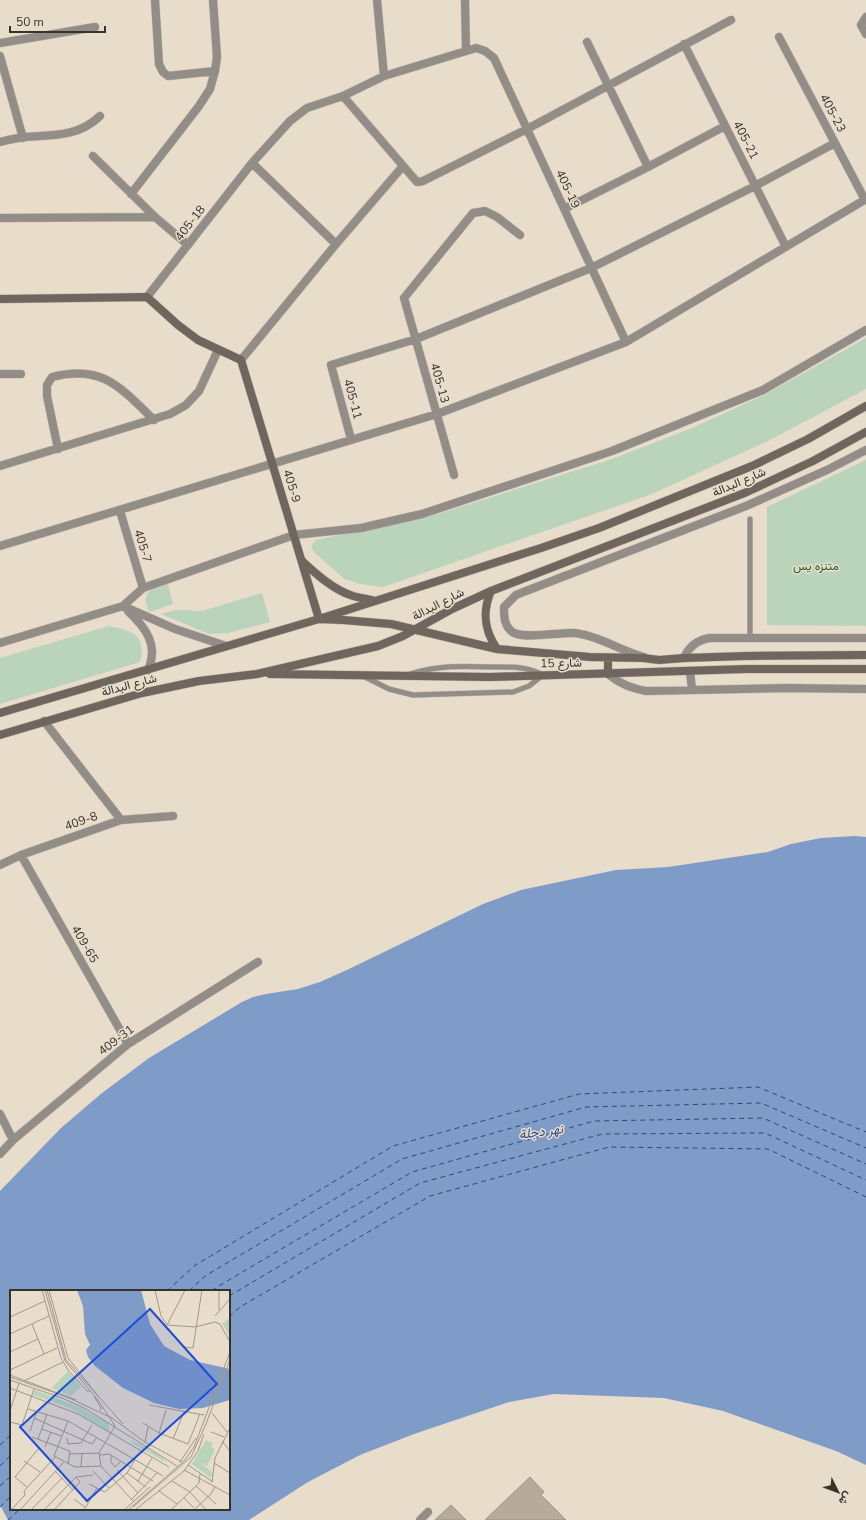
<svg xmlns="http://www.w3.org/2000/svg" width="866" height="1520" viewBox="0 0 866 1520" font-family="'Nunito Sans',Vazirmatn,sans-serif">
<rect width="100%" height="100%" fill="#e8dccb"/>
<path fill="#b9d4bb" d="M866 338V389L768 441 652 494 383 587 360 584 344 579 314 552 311 546 316 540 438 514 612 459 692 428 766 394Z
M866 460V626L767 625V507Z
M168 584 173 604 149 612 145 600 149 591Z
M262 593 270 622 228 633 209 634 161 614 175 610 202 611Z
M109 626C133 631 147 635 140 662L0 704V658Z"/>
<path fill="#7f9bc8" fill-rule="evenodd" d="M855 836 866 837V1465L836 1451 723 1411 664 1398 554 1394 509 1402 414 1434 360 1455 308 1482 249 1520H0V1191L61 1128 102 1093 149 1058 242 1002 253 997 266 994 298 989 320 982 349 969 483 904 521 890 616 870 668 867 768 852 791 844 821 838ZM11 1291H229V1509H11Z"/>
<path fill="#e8dccb" d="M0 1505 8 1520H0Z"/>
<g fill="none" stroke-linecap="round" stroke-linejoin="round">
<path stroke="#264a83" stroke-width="1" stroke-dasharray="5 4" stroke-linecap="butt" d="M167 1291 194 1266 393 1146 579 1094 758 1087 866 1132
M189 1291 205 1276 402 1159 586 1107 761 1103 866 1148
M212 1291 217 1287 412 1172 594 1121 763 1118 866 1164
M229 1296 420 1183 602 1134 765 1133 866 1180
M229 1317 240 1307 430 1196 609 1147 768 1149 866 1197
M0 1445 11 1435
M0 1466 11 1455
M0 1486 11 1476
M0 1507 11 1496
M8 1520 20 1509"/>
</g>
<path fill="#b6ab9a" stroke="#9e9282" d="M530 1477 544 1492 541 1495 566 1520H485Z
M451 1505 466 1520H435Z"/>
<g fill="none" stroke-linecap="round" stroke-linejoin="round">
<defs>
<path id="lane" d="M750 519V637
M363 676 389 689 413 695 513 692 529 686 543 675C527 666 511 667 492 667 464 666 438 665 410 674"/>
<path id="street" d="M155 0 159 64 163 72 168 76 215 71
M377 0 384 76
M465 0 466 51
M866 17 861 25 866 34
M779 37 865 200
M587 42 648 167
M0 43 95 27
M684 44 786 247
M0 56 23 138
M343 96 417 182 423 181 527 129 731 20
M0 142C8 140 16 138 25 137 53 135 78 137 100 116
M93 156 155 217 188 245
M252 163 336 244
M131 194 199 106 210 89 215 71 217 57 213 0
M564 209 648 167 725 126
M0 218 155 217
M147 297 252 163 290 121 307 108 343 96 384 76 476 48 485 51 494 58 626 342
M241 360 336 244 403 166
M0 374H21
M351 439 331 365 416 339 591 268 755 186 835 143
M58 449 47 396V385L52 377C102 364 120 387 154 420
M0 466 170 414 186 405 199 391 218 350
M454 475 404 298 473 213 485 211 497 217 520 235
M120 511 143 588
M0 546 437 414 626 342 866 199
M123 606 175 629 226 646
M128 611C146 628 159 645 148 670
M0 643 123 606 143 588 294 535 361 528 422 514 612 451 763 390 866 330
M644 657C621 651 600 636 575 633 560 632 527 639 514 633 504 627 504 617 504 607L516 595 526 591 746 506 827 470 866 450
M684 658C689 646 697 640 710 638H866
M690 671 692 690
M608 674C620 684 631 688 646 691L789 688 866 689
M44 721 121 820
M21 855 128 1044
M0 865 21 855 121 820 173 816
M0 1114 13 1140
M0 1154 13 1140 128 1044 258 962
M420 1520 428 1512"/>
<path id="secondary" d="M0 299 147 297 178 325 198 340 241 360 319 619 343 620 391 624 497 649 590 657 643 658 659 660 684 658 746 656 866 655
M302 561C317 575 334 590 353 596 360 598 368 599 375 601
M491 591C482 612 484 630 497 649
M608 658V674
M270 674 490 677 746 669H866
M0 713 319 619 541 548 599 528 752 466 808 439 866 406
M0 735 142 693 199 681 257 674 378 646 403 636 452 609 491 591 747 492 813 461 866 432"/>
</defs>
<use href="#lane" stroke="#c5baab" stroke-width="6"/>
<use href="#street" stroke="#c5baab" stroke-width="9"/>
<use href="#secondary" stroke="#c5baab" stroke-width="9"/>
<use href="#lane" stroke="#938d87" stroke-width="5"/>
<use href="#street" stroke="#938d87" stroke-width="8"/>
<use href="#secondary" stroke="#6f675d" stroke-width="8"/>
</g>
<g text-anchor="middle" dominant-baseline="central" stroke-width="3" stroke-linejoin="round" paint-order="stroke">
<g font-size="12" fill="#37322c" stroke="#e8dccb">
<text transform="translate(833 113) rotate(62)">405-23</text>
<text transform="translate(746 140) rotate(63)">405-21</text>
<text transform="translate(568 189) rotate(65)">405-19</text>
<text transform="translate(190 223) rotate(-52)">405-18</text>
<text transform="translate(440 383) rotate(74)">405-13</text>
<text transform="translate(353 399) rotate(75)">405-11</text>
<text transform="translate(739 482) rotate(-23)">شارع البدالة</text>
<text transform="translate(292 486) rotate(73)">405-9</text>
<text transform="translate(143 546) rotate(73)">405-7</text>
<text transform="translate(438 604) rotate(-27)">شارع البدالة</text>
<text transform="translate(561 663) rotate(-1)">شارع 15</text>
<text transform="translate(129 685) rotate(-15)">شارع البدالة</text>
<text transform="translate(81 821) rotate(-19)">409-8</text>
<text transform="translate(85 944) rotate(60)">409-65</text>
<text transform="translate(116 1040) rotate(-37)">409-31</text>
</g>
<g font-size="12" fill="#205f2c" stroke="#e8dccb">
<text x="816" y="566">متنزه يس</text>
</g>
<g font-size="13" font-style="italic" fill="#264a83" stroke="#e8dccb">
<text transform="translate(541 1132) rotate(-8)">نهر دجلة</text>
</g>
</g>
<g transform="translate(10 1290)">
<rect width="220" height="220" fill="#e8dccb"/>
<path d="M220 29V47L212 33ZM58 81 71 97 61 106 42 98ZM25 100 69 117 98 133 100 142 60 118 23 105ZM121 150 151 166 157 173 122 153ZM196 150 203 153 201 157 205 160 197 176 189 172 202 182 201 188 182 174Z" fill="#b9d4bb"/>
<path d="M67 0H131L140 34 154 56 180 70 220 79V110L193 118 169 119 144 113 113 98 85 76 78 67 76 60 80 55 75 44 73 16Z" fill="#7f9bc8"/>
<path fill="none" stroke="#7f9bc8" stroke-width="2" d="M99 0 105 43 112 62 126 77 145 89 171 96 204 100M101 0 106 42 113 60 127 75 145 87 171 95 206 98M103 0 108 41 114 59 127 73 146 85 171 93 206 96M104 0 110 41 115 58 128 72 146 83 171 91 206 94M106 0 116 56 128 70 146 82 171 89 208 93"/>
<path fill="none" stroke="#a1988b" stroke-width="1" d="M32 0 51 68 58 80 77 101H80M35 0 55 71 88 110 105 136 89 163M37 0 56 70 113 134M39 0 58 68 88 106M145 0 151 26 157 35 185 37 205 32M209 20V0M205 26 220 9M0 27 35 11M205 32 210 34 220 52M22 34 34 64M157 35 175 0M0 44 39 26M174 57 183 58 192 0M0 62 28 49M0 80 47 58M0 85 66 110M0 87 57 107 102 128 135 152 172 172M0 90 52 108 76 119 167 176M14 91 53 72M0 98 68 124 159 177M84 106 91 118 90 121M139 115 194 125M18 119 58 131 153 186M0 121 9 93M202 123 217 142M24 128 82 154 87 147M58 131 44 166 65 177 91 176M0 132 12 135 24 99M133 133 149 143 178 154 190 124M32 139 51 146M20 141 27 121M201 142 214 147M149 143 156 120M22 147 60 161 58 174M57 148 58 154 71 153 82 135M28 149 37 124M163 149 174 122M212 151 220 161M135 152 138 137M35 157 41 142M89 163 91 176 124 212M60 164 89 163M90 165 99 164 143 191M101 165V172L105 177 111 171M14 171 30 182M170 172 186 148M204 173 220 183M178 175 203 192M71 177 72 163M107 180 128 203M174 180 220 205M45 181 63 200M83 181 99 198M117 183 136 197M128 191 142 168M162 191 180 202 196 220M202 192 205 168 220 138M79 194 95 202 117 183 125 170M186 196 206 214M17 197 5 187 29 158M149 201 167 214M174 208 184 218M64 209 75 217M122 209 147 183M123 217 181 167 196 134 220 70M1 220 15 205 14 201 45 167M10 220 54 172M21 220 52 188M34 220 66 187 83 185M44 220 70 192 66 187M74 220 87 198M114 220 140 197M118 220 174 171 184 157 220 62M125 220 174 181 188 161 194 144M161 220 189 193 190 184M184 220 201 204 205 196"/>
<path fill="#1d4ed8" fill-opacity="0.15" stroke="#1d4ed8" stroke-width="2" d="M140 19 207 94 77 211 10 137Z"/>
<rect width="220" height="220" fill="none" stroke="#37322c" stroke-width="2"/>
</g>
<g transform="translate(838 1492) rotate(132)" stroke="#e8dccb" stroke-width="3" paint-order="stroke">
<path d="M0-3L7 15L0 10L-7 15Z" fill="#37322c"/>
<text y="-6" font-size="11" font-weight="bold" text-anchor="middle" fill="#37322c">ش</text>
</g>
<path d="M10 26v6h95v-6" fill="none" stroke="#37322c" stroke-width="2"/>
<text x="16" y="26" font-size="12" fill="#37322c" stroke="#e8dccb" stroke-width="3" paint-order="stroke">50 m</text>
</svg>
